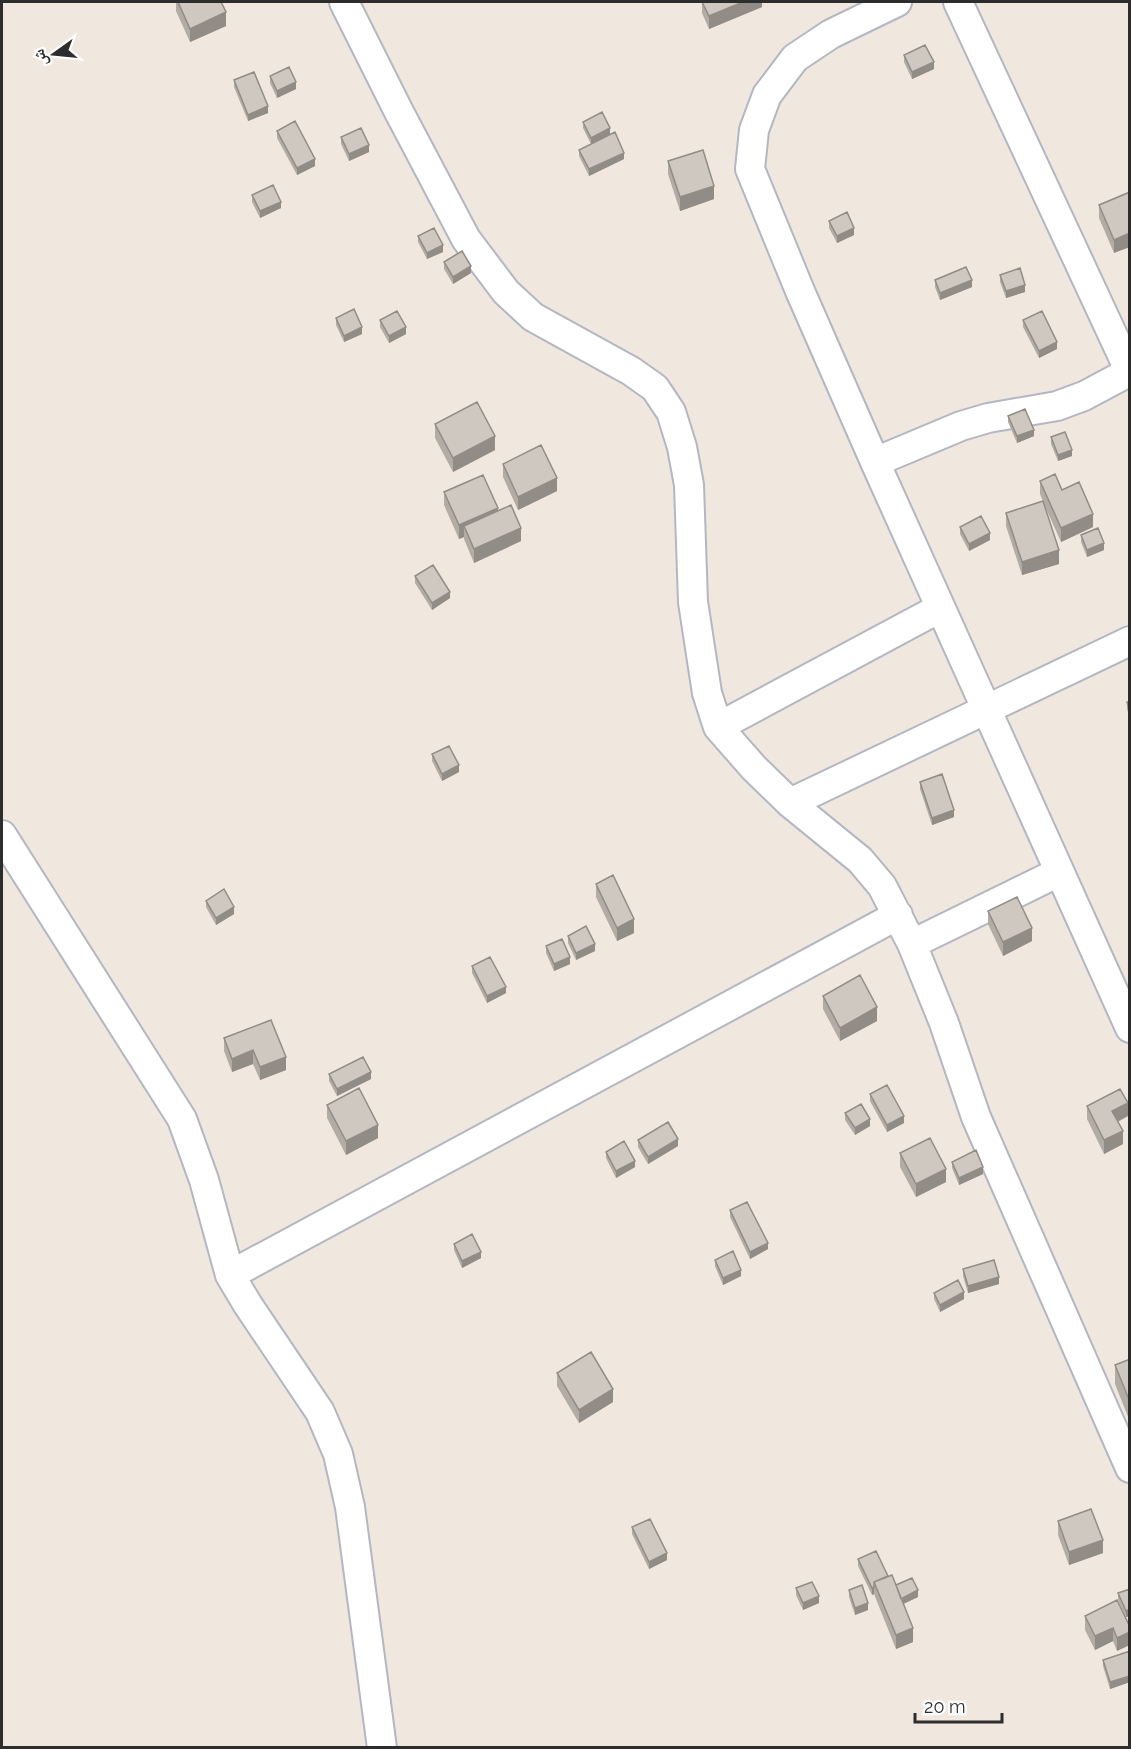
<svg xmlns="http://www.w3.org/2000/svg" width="1131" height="1749" viewBox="0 0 1131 1749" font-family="Raleway,'Noto Naskh Arabic',sans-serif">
<rect width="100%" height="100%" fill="#f0e7df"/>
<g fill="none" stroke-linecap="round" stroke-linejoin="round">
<defs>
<path id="street" d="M344 2 398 110 466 239 506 292 533 317 631 371 655 388 671 412 682 447 689 485 693 602 707 693 718 727 754 768 790 803 860 860 882 886 912 944 944 1023 976 1117 1130 1468
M897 2 831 34 795 58 767 95 754 130 750 169 800 291 875 462 1130 1028
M958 2 1130 372
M875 462 961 426 988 418 1057 406 1084 396 1129 372
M718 727 940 608
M790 803 1130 641
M2 835 182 1119 204 1180 230 1275 248 1305 320 1412 338 1454 350 1507 382 1748
M912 944 1059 872
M230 1275 898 915"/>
</defs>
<use href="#street" stroke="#b3b7c2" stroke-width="32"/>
<use href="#street" stroke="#fff" stroke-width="28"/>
</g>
<path fill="#b2aca5" d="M176 2H221L226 26 190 42 176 11Z
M702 2H762V7L709 29 702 13Z
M904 55 934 69 912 79 904 62Z
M270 76 296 89 277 98 270 83Z
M234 80 268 113 248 121 234 87Z
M583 122 610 135 624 159 589 176 579 156V150L591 144 583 128Z
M277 131 315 166 297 175 277 138Z
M341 137 369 152 349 161 341 144Z
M668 161 714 199 680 211 668 174Z
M1130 192 1114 253 1099 218V205Z
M252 195 281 208 260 218 252 202Z
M829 221 854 235 837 243 829 228Z
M418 236 443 252 427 259 418 242Z
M444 262 471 273 453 284 444 269Z
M1000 275 1025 292 1006 298 1000 282Z
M935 280 972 287 940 300 935 287Z
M336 318 362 334 344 342 336 325Z
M380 320 406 334 389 343 380 327Z
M1023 320 1057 349 1039 358 1023 327Z
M1008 416 1034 436 1017 443 1008 422Z
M435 424 495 450 453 472 435 438Z
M1051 437 1072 456 1058 461 1051 444Z
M503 464 557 491 518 510 503 477Z
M1040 481 1062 490 1093 527 1061 542 1044 504 1059 564 1022 575 1006 526V513L1043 501 1040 494Z
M444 492 498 511 521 541 474 563 464 539V537L459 539 444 505Z
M960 527 990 540 969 551 960 534Z
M1081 535 1104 550 1087 557 1081 542Z
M415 576 450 598 432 610 415 583Z
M1127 702H1130V720L1127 709Z
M432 754 459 772 442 781 432 761Z
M920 782 954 817 932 825 920 789Z
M596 884 634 933 617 941 596 897Z
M206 901 234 914 216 925 206 907Z
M988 911 1032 941 1003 956 988 924Z
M568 936 595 951 576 960 568 943Z
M546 946 570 964 554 971 546 953Z
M472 966 506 993 487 1003 472 973Z
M823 996 877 1021 840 1041 823 1009Z
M271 1020 286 1070 260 1080 253 1064 232 1072 224 1051V1038Z
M329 1074 371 1079 337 1096 329 1081Z
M870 1094 904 1123 887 1132 870 1101Z
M327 1105 378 1138 346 1155 327 1118Z
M1087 1106 1128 1116 1118 1122 1123 1144 1104 1154 1087 1119Z
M845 1113 870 1126 855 1135 845 1120Z
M638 1140 678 1146 648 1164 638 1147Z
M606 1152 635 1167 616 1178 606 1158Z
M900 1153 946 1182 916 1197 900 1167Z
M952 1162 983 1174 959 1185 952 1168Z
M730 1210 768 1249 750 1259 730 1217Z
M454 1244 481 1258 462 1268 454 1250Z
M715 1260 741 1276 723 1285 715 1266Z
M963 1269 999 1284 968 1293 963 1276Z
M934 1293 964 1299 940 1312 934 1299Z
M1130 1359V1422L1115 1384V1365Z
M557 1373 613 1402 579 1423 557 1386Z
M1058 1521 1103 1553 1069 1565 1058 1535Z
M632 1527 667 1560 649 1569 632 1534Z
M858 1559 888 1576 896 1585 918 1597 903 1604 913 1642 896 1649 874 1594 872 1595 858 1566Z
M796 1588 819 1603 803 1610 796 1595Z
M1130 1589V1616L1126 1617 1118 1600V1593Z
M849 1590 868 1610 855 1615 849 1597Z
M1085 1616 1130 1627 1117 1651 1113 1641 1095 1650 1085 1630Z
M1130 1651V1682L1110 1689 1103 1666V1660Z"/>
<path fill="#918c86" d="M743 2H762V7L709 29V16Z
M226 12V26L190 42V29Z
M934 62V69L912 79V72Z
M296 82V89L277 98V91Z
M268 106V113L248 121V115Z
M610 128V135L591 145V138Z
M369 145V152L349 161V154Z
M624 153V159L589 176V169Z
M315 159V166L297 175V168Z
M714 186V199L680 211V197Z
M281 202V208L260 218V211Z
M854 228V235L837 243V236Z
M1130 233V247L1114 253V240Z
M443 245V252L427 259V253Z
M471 266V273L453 284V277Z
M972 280V287L940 300V293Z
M1025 285V292L1006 298V291Z
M362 327V334L344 342V336Z
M406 327V334L389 343V336Z
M1057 342V349L1039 358V351Z
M1034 430V436L1017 443V436Z
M495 436V450L453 472V458Z
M1072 450V456L1058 461V455Z
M557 478V491L518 510V497Z
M498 508V522L464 526V537L459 539V525Z
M1093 514V527L1061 542V528Z
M521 528V541L474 563V549Z
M990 533V540L969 551V544Z
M1104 543V550L1087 557V550Z
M1059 550V564L1022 575V562Z
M450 592V598L432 610V603Z
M459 765V772L442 781V774Z
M954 810V817L932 825V818Z
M234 907V914L216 925V918Z
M634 919V933L617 941V928Z
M1032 928V941L1003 956V942Z
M595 944V951L576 960V953Z
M570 957V964L554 971V964Z
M506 987V993L487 1003V996Z
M877 1007V1021L840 1041V1028Z
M253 1050V1064L232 1072V1059Z
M286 1057V1070L260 1080V1067Z
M371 1072V1079L337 1096V1089Z
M1128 1103V1116L1112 1124V1111Z
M904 1116V1123L887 1132V1125Z
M870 1119V1126L855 1135V1128Z
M378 1125V1138L346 1155V1141Z
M1123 1131V1144L1104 1154V1140Z
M678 1139V1146L648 1164V1157Z
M635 1161V1167L616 1178V1171Z
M983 1167V1174L959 1185V1178Z
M946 1169V1182L916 1197V1184Z
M768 1243V1249L750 1259V1252Z
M481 1252V1258L462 1268V1261Z
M741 1270V1276L723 1285V1278Z
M999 1277V1284L968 1293V1286Z
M964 1292V1299L940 1312V1305Z
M613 1389V1402L579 1423V1410Z
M1103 1540V1553L1069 1565V1552Z
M667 1553V1560L649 1569V1562Z
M874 1587V1594L872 1595V1588Z
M918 1590V1597L901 1605V1599Z
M819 1596V1603L803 1610V1603Z
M868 1603V1610L855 1615V1608Z
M1130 1609V1616L1126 1617V1611Z
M913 1628V1642L896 1649V1635Z
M1113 1628V1641L1095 1650V1636Z
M1130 1632V1645L1117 1651V1638Z
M1130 1676V1682L1110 1689V1682Z"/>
<path fill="#cfc8c0" stroke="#918c86" stroke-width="1.5" d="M178 2H221L226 12 190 29Z
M702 2H743L709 16Z
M925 45 934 62 912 72 904 55Z
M289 67 296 82 277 91 270 76Z
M254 72 268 106 248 115 234 80Z
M602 112 610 128 591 138 583 122Z
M295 121 315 159 297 168 277 131Z
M361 128 369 145 349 154 341 137Z
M615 132 624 153 589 169 579 150Z
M703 150 714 186 680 197 668 161Z
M273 185 281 202 260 211 252 195Z
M1130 192V233L1114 240 1099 205Z
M847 212 854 228 837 236 829 221Z
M434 228 443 245 427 253 418 236Z
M462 251 471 266 453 277 444 262Z
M966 267 972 280 940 293 935 280Z
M1020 268 1025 285 1006 291 1000 275Z
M354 309 362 327 344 336 336 318Z
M397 311 406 327 389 336 380 320Z
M1042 311 1057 342 1039 351 1023 320Z
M477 402 495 436 453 458 435 424Z
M1025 409 1034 430 1017 436 1008 416Z
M1065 432 1072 450 1058 455 1051 437Z
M541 445 557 478 518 497 503 464Z
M1055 474 1062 490 1079 482 1093 514 1061 528 1040 481Z
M483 475 498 508 459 525 444 492Z
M1043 501 1059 550 1022 562 1006 513Z
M511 505 521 528 474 549 464 526Z
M981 516 990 533 969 544 960 527Z
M1098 528 1104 543 1087 550 1081 535Z
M433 565 450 592 432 603 415 576Z
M1127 702H1130V713Z
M449 746 459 765 442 774 432 754Z
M942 774 954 810 932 818 920 782Z
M613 875 634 919 617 928 596 884Z
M224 889 234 907 216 918 206 901Z
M1017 897 1032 928 1003 942 988 911Z
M586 926 595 944 576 953 568 936Z
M562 939 570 957 554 964 546 946Z
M490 957 506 987 487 996 472 966Z
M860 975 877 1007 840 1028 823 996Z
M271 1020 286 1057 260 1067 253 1050 232 1059 224 1038Z
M363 1057 371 1072 337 1089 329 1074Z
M887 1085 904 1116 887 1125 870 1094Z
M359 1088 378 1125 346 1141 327 1105Z
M1120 1089 1128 1103 1112 1111 1123 1131 1104 1140 1087 1106Z
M861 1104 870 1119 855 1128 845 1113Z
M668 1122 678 1139 648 1157 638 1140Z
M930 1138 946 1169 916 1184 900 1153Z
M624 1141 635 1161 616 1171 606 1152Z
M976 1150 983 1167 959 1178 952 1162Z
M747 1202 768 1243 750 1252 730 1210Z
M472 1234 481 1252 462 1261 454 1244Z
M733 1251 741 1270 723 1278 715 1260Z
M994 1260 999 1277 968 1286 963 1269Z
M958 1280 964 1292 940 1305 934 1293Z
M591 1352 613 1389 579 1410 557 1373Z
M1130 1359V1402L1115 1365Z
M1091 1509 1103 1540 1069 1552 1058 1521Z
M650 1519 667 1553 649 1562 632 1527Z
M876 1551 888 1576 874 1582V1587L872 1588 858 1559Z
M892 1575 913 1628 896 1635 874 1582Z
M912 1578 918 1590 901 1599 896 1585Z
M812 1582 819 1596 803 1603 796 1588Z
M862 1585 868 1603 855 1608 849 1590Z
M1130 1589V1609L1126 1611 1118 1593Z
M1117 1600 1130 1627V1632L1117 1638 1113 1628 1095 1636 1085 1616Z
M1130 1651V1676L1110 1682 1103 1660Z"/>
<rect width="1131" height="1749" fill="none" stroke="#2d2d2d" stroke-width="6"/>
<g transform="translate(54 54) rotate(255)" stroke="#ffffff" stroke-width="4.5" paint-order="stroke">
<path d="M0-4.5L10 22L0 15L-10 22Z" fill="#2d2d2d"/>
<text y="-9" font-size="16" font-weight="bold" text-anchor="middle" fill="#2d2d2d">ش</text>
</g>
<path d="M915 1713v9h87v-9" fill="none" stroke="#2d2d2d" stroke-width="3"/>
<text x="924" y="1713" font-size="18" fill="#2d2d2d" stroke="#ffffff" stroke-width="4.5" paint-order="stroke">20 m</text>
</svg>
